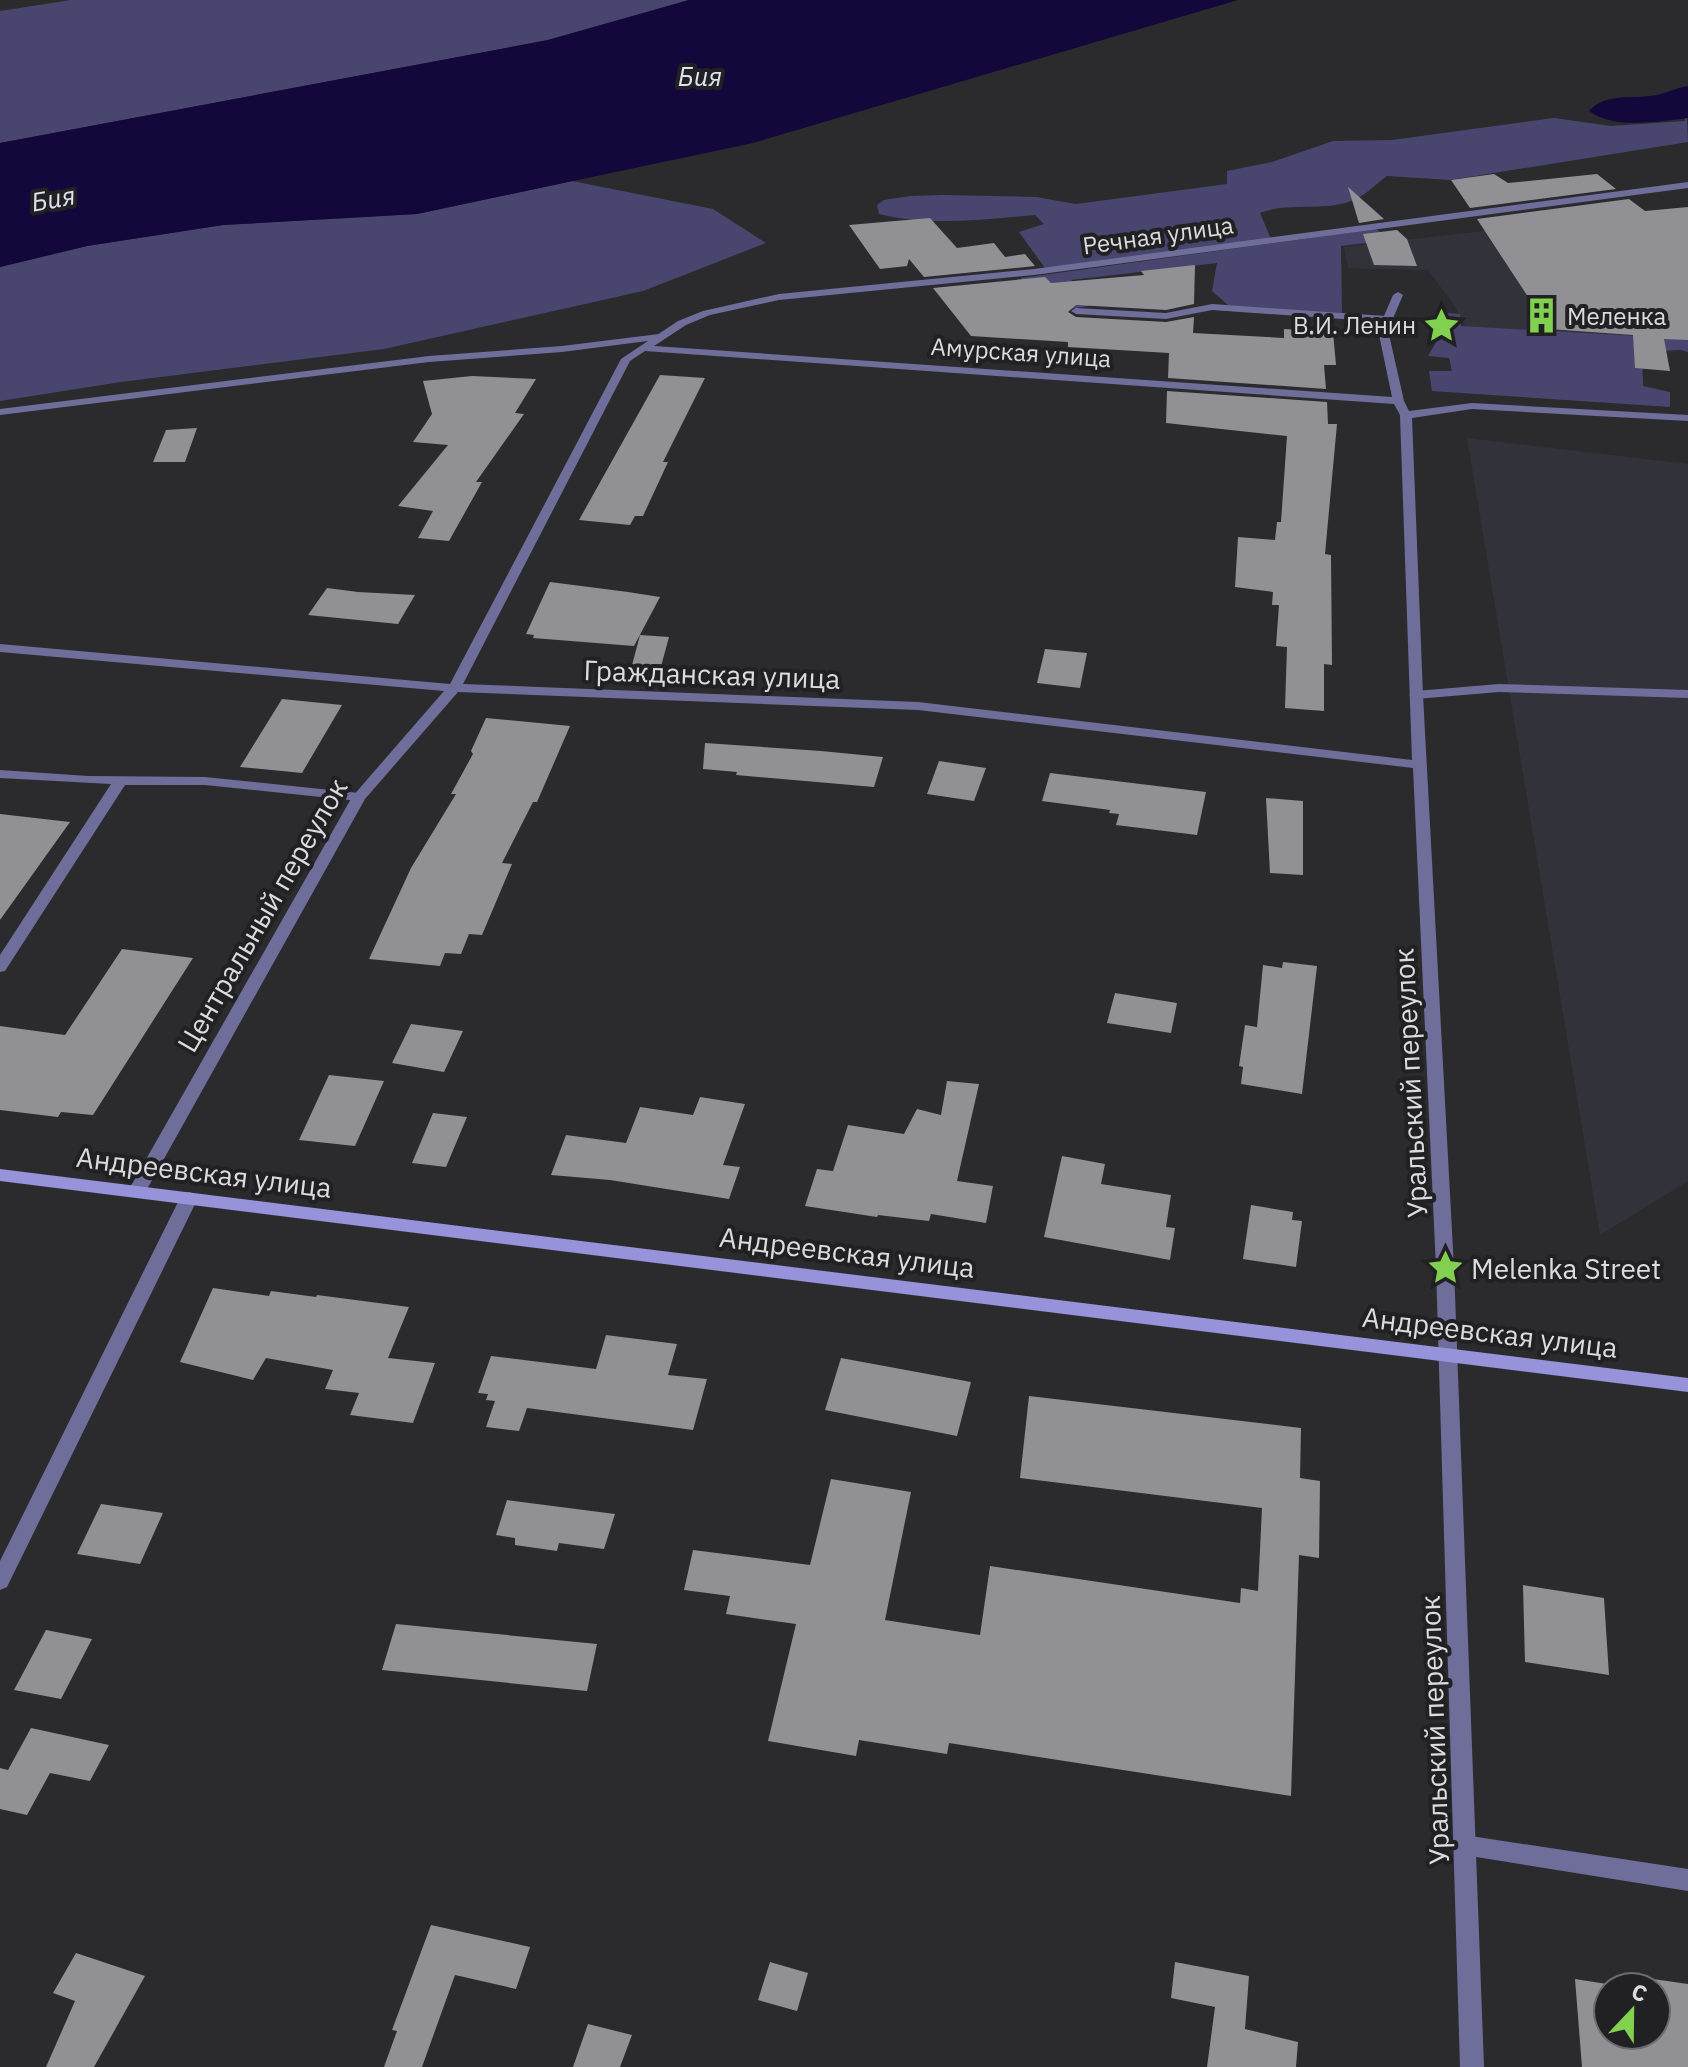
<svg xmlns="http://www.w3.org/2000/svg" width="1688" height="2067" viewBox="0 0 1688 2067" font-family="'IBM Plex Sans',sans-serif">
<rect width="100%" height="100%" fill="#2b2b2e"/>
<path fill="#32323b" d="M1660 211 1688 341 1468 331 1454 305 1428 270 1348 268 1344 247Z
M1467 438 1688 464V1181L1600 1235Z"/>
<path fill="#48466e" d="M71 0H689L548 40 0 143V11Z
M1686 101 1688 142 1450 180 1387 176C1377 183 1367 194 1356 199 1326 213 1290 201 1260 213L1271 239 1045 268 1019 232 1044 224 1035 215C985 219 929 227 879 214L877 205 884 200 910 196 944 195 1036 197 1076 204 1227 184V171L1272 162 1333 141 1392 140 1554 118 1611 126 1685 121Z
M572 181 713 209 766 243 643 291 384 349 121 382 0 401V267L87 246 223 225 417 214Z
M1376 229 1391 240 1341 246 1342 313 1229 306 1212 291 1217 263 1071 280 1089 306 1051 312 1022 287 1021 278Z
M1447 313 1460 314 1461 326 1688 339V352L1681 350 1642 352 1643 386 1670 392V407L1432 391 1429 371H1452L1449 358 1428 356 1442 332Z"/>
<path fill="#13073b" d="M689 0H1238L753 143 417 214 223 225 87 246 0 267V143L548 40Z
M1688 86V118C1659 121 1614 130 1589 111 1605 93 1629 99 1650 96 1663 95 1675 88 1688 86Z"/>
<path fill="#919195" d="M1494 174 1508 183 1597 174 1616 189 1470 208 1451 180Z
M1348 187 1384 219 1359 223Z
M1629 199 1645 211 1688 207V340L1664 339 1670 371 1635 368 1633 335 1549 329 1477 219Z
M930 218 957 248 994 243 1005 257 1025 254 1035 266 924 277 909 259 907 266 880 269 849 225Z
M1397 230 1407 239 1417 266 1374 265 1363 234Z
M1195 265 1194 304 1166 310 1076 305 1068 312 1076 317 1166 322 1194 317 1193 333 1284 338V329L1333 332 1336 365H1324L1326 389 1168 378 1169 353 1068 347V342L971 336 933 288 1045 277 1051 283 1144 275 1141 271Z
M660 375 705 378 663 462H668L643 516H635L630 525 579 520Z
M472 376 536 379 515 413 524 414 476 482H482L449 541 418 538 433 511 398 506 448 445 413 442 432 414 423 381Z
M1167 391 1327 402 1328 424H1337L1325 554 1331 555 1332 665 1324 664V711L1285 708 1287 647 1276 646 1279 605H1272L1273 592 1235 587 1238 537 1275 540 1277 522H1281L1287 436 1166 423Z
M197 428 185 462H153L166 430Z
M550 582 628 592 660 597 634 646 533 638 534 635 526 634Z
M327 588 358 592 415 595 398 624 308 615Z
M640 635 669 637 660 670 631 669Z
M1045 649 1087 653 1080 688 1037 683Z
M282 699 342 705 302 773 240 767Z
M486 718 570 726 537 802H533L502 863 512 864 482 935 469 934 461 954 445 953 440 966 369 959 411 868 456 794H451L473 754 471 751Z
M705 743 821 751 883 757 874 787 736 775 737 772 703 769Z
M939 761 986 768 974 801 927 794Z
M1050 773 1206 792 1197 835 1116 825 1119 814 1109 813 1110 810 1042 801Z
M1266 798 1303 801V875L1270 873Z
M0 814 70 822 0 920Z
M122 949 193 958 93 1115 61 1112 58 1117 0 1110V1026L65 1035Z
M1283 962 1317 966 1302 1094 1241 1084 1243 1067 1239 1066 1245 1025 1257 1027 1263 965 1282 968Z
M1115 993 1177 1003 1171 1033 1107 1023Z
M411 1024 463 1031 444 1072 392 1063Z
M329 1075 384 1081 355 1146 299 1140Z
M947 1081 979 1084 957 1181 993 1186 986 1223 931 1214 929 1221 878 1215 877 1217 805 1206 817 1169 833 1171 848 1125 904 1134 917 1109 941 1115Z
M700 1097 745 1104 723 1165 740 1167 729 1199 610 1180 551 1175 566 1135 626 1143 640 1107 693 1115Z
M433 1113 467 1117 446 1167 412 1163Z
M1062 1156 1105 1164 1101 1184 1171 1195 1166 1227 1175 1228 1170 1260 1044 1237Z
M1251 1205 1293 1212 1292 1220 1302 1221 1296 1267 1243 1259Z
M213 1288 269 1296 271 1291 316 1297 317 1295 409 1307 388 1358 435 1363 413 1423 350 1415 359 1393 325 1389 333 1370 266 1358 253 1380 180 1362Z
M606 1335 677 1344 668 1375 707 1379 693 1430 527 1408 519 1431 486 1427 495 1401 486 1400 488 1394 478 1393 491 1356 596 1369Z
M841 1358 971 1382 957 1436 825 1410Z
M1029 1396 1301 1428 1300 1478 1320 1481 1319 1558 1299 1555 1291 1796 949 1743 947 1754 859 1740 856 1756 768 1741 796 1624 726 1614 730 1596 684 1590 693 1550 810 1565 831 1479 911 1492 885 1620 980 1635 990 1566 1240 1603 1241 1588 1258 1591 1262 1508 1020 1478Z
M507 1500 615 1514 604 1549 559 1543 557 1551 515 1545V1538L496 1535Z
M101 1504 163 1513 140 1564 77 1554Z
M1523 1585 1604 1598 1609 1675 1525 1662Z
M396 1624 597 1644 587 1691 382 1670Z
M46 1630 92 1639 61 1699 14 1690Z
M31 1728 109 1745 90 1781 50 1773 27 1815 0 1809V1768L8 1770Z
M431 1925 530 1947 516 1989 455 1975 422 2067H384L397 2031 392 2030Z
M76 1953 145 1976 94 2067H46L75 2001 53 1993Z
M770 1962 808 1973 797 2011 758 2000Z
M1175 1962 1249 1976 1245 2029 1298 2042 1296 2067H1207L1215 2007 1171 1998Z
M1646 1978 1688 1984V2067H1582L1575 1979 1626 1987H1608V2035H1656V1987H1647Z
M588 2024 632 2035 620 2067H573Z"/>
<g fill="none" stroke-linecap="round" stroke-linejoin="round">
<path fill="#6f6e9b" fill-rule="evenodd" d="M1212 304 1386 316 1391 319 1386 322 1212 310 1166 319 1076 314 1071 311 1076 308 1166 313Z
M659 334 664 337 663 339 562 352 429 362 0 415V409L429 356 562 346Z
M1499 684 1688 690V698L1499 692 1416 699 1409 695 1416 691Z
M0 770 88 776 205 777 359 793 366 797 359 801 205 785H125L5 971 0 972V955L111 784 0 778Z
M1464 1835 1688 1869V1891L1464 1855 1456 1852 1453 1845 1456 1838Z"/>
<path fill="#6f6e9b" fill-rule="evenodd" d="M1688 182V188L1034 275 779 300 710 315 686 325 654 346 1392 397 1378 330 1393 295 1398 292 1403 295 1388 330 1404 401 1409 411 1472 403 1688 415V421L1472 409 1412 418 1423 695 1454 1268 1484 2067H1460L1436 1268 1413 768 918 710 458 692 365 799 146 1191 143 1195H131L128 1191 352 797 444 691 0 652V644L450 684 621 359 678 321 703 311 779 294 1034 269ZM645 351 1394 404 1400 415 1412 760 918 702 463 684 630 361Z
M189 1192 195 1194 198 1198 7 1587 0 1590V1561L180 1198 183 1194Z"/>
<path fill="#9693db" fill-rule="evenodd" d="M0 1169 1688 1378V1392L0 1181Z"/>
</g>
<defs>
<symbol id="building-bare" viewBox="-9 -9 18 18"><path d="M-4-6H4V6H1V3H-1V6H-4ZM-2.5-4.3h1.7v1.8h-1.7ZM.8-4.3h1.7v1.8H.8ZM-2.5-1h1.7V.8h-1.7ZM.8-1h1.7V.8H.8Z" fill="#82d04f" stroke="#212124" stroke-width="2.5" paint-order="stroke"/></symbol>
<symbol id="sight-bare" viewBox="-9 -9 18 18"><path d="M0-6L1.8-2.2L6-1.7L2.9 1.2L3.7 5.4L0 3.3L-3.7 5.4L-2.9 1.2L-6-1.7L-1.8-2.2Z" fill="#82d04f" stroke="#212124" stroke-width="2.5" paint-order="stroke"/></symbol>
</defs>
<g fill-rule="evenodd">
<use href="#building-bare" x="1516" y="290" width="51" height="51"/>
<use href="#sight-bare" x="1416" y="300" width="51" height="51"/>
<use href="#sight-bare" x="1420" y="1242" width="51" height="51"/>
</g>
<g text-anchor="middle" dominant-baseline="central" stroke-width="8" stroke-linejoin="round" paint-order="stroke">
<g font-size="24" fill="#dcdcde" stroke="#212124">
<text transform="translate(1158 235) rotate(-8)">Речная улица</text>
<text transform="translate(1021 352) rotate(4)">Амурская улица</text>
</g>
<g font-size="24" fill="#dcdcde" stroke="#212124" text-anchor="start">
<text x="1567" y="316">Меленка</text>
<text x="1416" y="325" text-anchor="end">В.И. Ленин</text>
</g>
<g font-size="26" font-style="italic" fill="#e0e0f2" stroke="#212124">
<text x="700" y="76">Бия</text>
<text transform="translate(53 198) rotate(-10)">Бия</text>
</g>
<g font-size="28" fill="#dcdcde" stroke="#212124">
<text transform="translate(712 674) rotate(2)">Гражданская улица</text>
<text transform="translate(262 915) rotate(-60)">Центральный переулок</text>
<text transform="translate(1410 1083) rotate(-93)">Уральский переулок</text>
<text transform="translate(204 1172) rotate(7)">Андреевская улица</text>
<text transform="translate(847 1252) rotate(7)">Андреевская улица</text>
<text transform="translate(1490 1332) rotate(7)">Андреевская улица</text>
<text transform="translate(1434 1730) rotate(-92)">Уральский переулок</text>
</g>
<g font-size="28" fill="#dcdcde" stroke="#212124" text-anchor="start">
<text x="1471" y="1268">Melenka Street</text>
</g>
</g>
<g transform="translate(1632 2011) rotate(22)"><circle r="38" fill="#212124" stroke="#6c6c6e" stroke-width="2"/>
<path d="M0-6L14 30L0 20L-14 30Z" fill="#82d04f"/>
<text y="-12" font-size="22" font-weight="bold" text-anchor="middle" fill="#dcdcde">С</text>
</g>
</svg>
